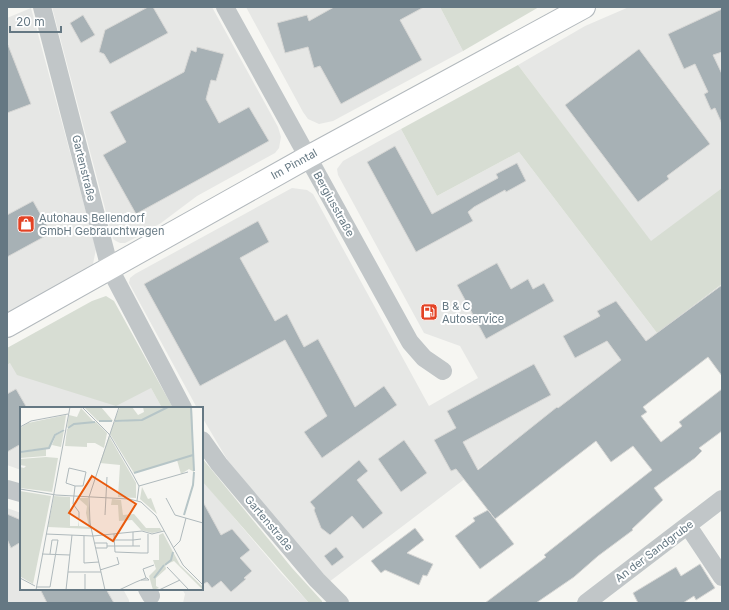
<svg xmlns="http://www.w3.org/2000/svg" width="729" height="610" viewBox="0 0 729 610" font-family="Inter,sans-serif">
<rect width="100%" height="100%" fill="#f6f6f2"/>
<path fill="#e6e7e5" d="M52 7H212L278 127 281 137 279 148 275 153 197 196 161 223 137 237 125 243H120L116 241 113 239Z
M246 7H440L463 51 333 121 319 124 308 119 303 112Z
M629 7H722V188L651 242 518 65 585 26Z
M31 8 96 249 93 264 84 271 7 313V18Z
M401 129 437 196 519 152 657 333 329 582 228 461 202 417V408H197L129 283 130 278 135 274 292 188 307 190 313 194 429 406 478 378 460 346 424 333 338 175 337 169 343 161Z
M10 363 151 388 162 408H21V470L7 465V365Z
M202 480 281 573 309 603H183L185 594 182 589H202Z
M7 508 21 513V589H123L129 600V603H7Z"/>
<path fill="#d7ddd3" d="M440 7H539L463 51Z
M518 65 651 241 722 188V284L657 333 519 152 437 196 401 129Z
M106 296 114 301 173 408H162L151 388 116 406 17 375 10 363 7 365V348L92 301Z
M202 458 292 568 322 601V603H309L202 481Z"/>
<path fill="#a7b1b5" stroke="#d7d7d5" d="M148 7H153L168 33 110 64 104 54 99 52 105 30Z
M334 7H424L400 20 422 60 341 104 320 66 314 68 308 47 285 53 277 23 307 15 309 21Z
M722 9V52L713 55 722 74V124L715 108 711 110 704 94 708 92 695 64 684 69 668 34Z
M83 15 95 35 81 43 70 23Z
M8 45 31 104 7 113V46Z
M197 47 224 54 216 81 211 80 206 99 219 123 249 107 269 141 136 214 103 155 126 142 110 112 184 72 191 50 196 52Z
M639 49 710 144 667 176 669 179 638 202 565 105Z
M395 146 432 214 498 178 496 174 517 163 526 181 506 192 505 190 474 207 468 212 473 221 416 252 367 162Z
M33 201 51 233 7 257V215Z
M258 221 269 242 240 258 275 321 287 314 304 347 318 339 355 407 384 386 397 405 322 458 304 432 327 416 285 340 200 386 144 284Z
M497 263 511 289 528 279 533 289 544 283 554 301 486 339 457 285Z
M722 285V376L708 357 643 407 647 412 641 416 661 442 682 426 679 422 722 389V431L699 448 702 451 695 458 654 488 663 500 632 529 633 530 598 556 574 577 536 603H485L546 557 544 555 652 470 633 446 611 462 596 441 495 519 456 469 451 471 434 440 456 428 447 411 534 364 551 395 463 442 478 470 557 407 558 408 621 360 607 341 575 358 563 336 600 316 597 311 616 301 646 341Z
M16 389 27 408H21V444L7 452V394Z
M404 440 427 473 401 492 378 459Z
M359 460 368 471 357 480 383 513 363 529 352 516 330 535 321 528 314 510 315 508 310 502Z
M202 500 221 535 232 529 250 550 240 558 252 571 244 578 246 579 231 592 221 581 212 588 207 582 202 585Z
M488 510 514 544 480 569 455 536 475 521 473 518Z
M7 514 21 520V542L11 548 7 539Z
M415 528 424 540 407 553 433 564 427 576 423 575 419 585 385 570 381 573 371 561Z
M336 547 344 557 332 566 324 556Z
M700 564 715 588 696 600 694 596 683 603H638L633 593 676 567 681 576Z
M40 589H106L114 603H47Z"/>
<g fill="none" stroke-linecap="round" stroke-linejoin="round">
<defs>
<path id="secondary" d="M7 326 308 157 584 7"/>
</defs>
<use href="#secondary" stroke="#b3b9bd" stroke-width="24"/>
<path stroke="#c1c6c8" stroke-width="18" d="M42 7 110 269 183 408
M225 7 410 342 424 358 443 371
M202 440 219 464 317 580 340 603
M7 489 21 493
M688 526 722 577
M147 589 151 596
M586 603 722 499"/>
<use href="#secondary" stroke="#fff" stroke-width="22"/>
</g>
<defs>
<symbol id="shop-square" viewBox="-11 -11 22 22"><rect x="-9" y="-9" width="18" height="18" rx="4" fill="#e34325" stroke="#fff"/><path d="M-5-2.5h2.3a2.7 3.5 0 0 1 5.4 0H5L5.5 6h-11ZM-1.5-2.5h3a1.5 2.3 0 0 0-3 0Z" fill="#fff"/></symbol>
<symbol id="fuel-square" viewBox="-11 -11 22 22"><rect x="-9" y="-9" width="18" height="18" rx="4" fill="#e34325" stroke="#fff"/><path d="M-5.5-6h7V0h2V4h1.3V-2.5L3-4.5l.8-.8L6-3V5H2.5V1h-1V6h-7ZM-4.2-4.7v3.2H.2V-4.7Z" fill="#fff"/></symbol>
</defs>
<g fill-rule="evenodd">
<use href="#shop-square" x="16" y="214" width="20" height="20"/>
<use href="#fuel-square" x="419" y="302" width="20" height="20"/>
</g>
<g text-anchor="middle" dominant-baseline="central" stroke-width="4" stroke-linejoin="round" paint-order="stroke">
<g font-size="11" fill="#657883" stroke="#fff">
<text transform="translate(294 164) rotate(-29)">Im Pinntal</text>
<text transform="translate(84 168) rotate(76)">Gartenstraße</text>
<text transform="translate(334 204) rotate(61)">Bergiusstraße</text>
<text transform="translate(269 523) rotate(50)">Gartenstraße</text>
<text transform="translate(654 551) rotate(-37)">An der Sandgrube</text>
</g>
<g font-size="11" fill="#657883" stroke="#fff" text-anchor="start">
<text x="39" y="218">Autohaus Bellendorf<tspan x="39" dy="13">GmbH Gebrauchtwagen</tspan></text>
<text x="442" y="306">B &amp; C<tspan x="442" dy="13">Autoservice</tspan></text>
</g>
</g>
<g transform="translate(20 407)">
<rect width="183" height="183" fill="#f6f6f2"/>
<path d="M64 0H81L93 14H78ZM100 0H112L118 8 124 5 123 0H172L174 65 169 62 161 67 157 53 114 66 90 27 94 15 122 13 143 3 122 13 94 14ZM61 1 74 15 47 20 49 8 57 10ZM46 8 44 22 35 27 29 41 0 44V21L8 16ZM76 15 87 26 84 41 75 36H67V40L45 39 47 22 54 18ZM44 23 41 40 32 38 36 28ZM89 29 116 76V91L98 90 100 58 80 56ZM26 42V49L0 51V45ZM26 50 38 51 32 85 0 81V60L4 61 6 59 0 58V52ZM122 80 128 92 131 91 137 107 120 92ZM0 84 31 89 13 177 1 170ZM34 89 50 90V119H58V113L59 119 69 120 66 106 67 99 59 92 55 91H68L71 122 28 120ZM92 92 101 93 103 108 114 107 126 121H140L142 124 132 126 121 123 112 113 99 114 98 98H91ZM143 126 160 158 183 180V183L154 154 145 158 146 162 136 171V179L139 181 133 183 129 169 136 162 133 153H139V128Z" fill="#d7ddd3"/>
<path fill="none" stroke="#b6c5c7" stroke-width="2" d="M171 0 174 64M79 14H92M95 14 122 13 148 0M48 21 54 17 75 15M0 45 29 41 35 28 44 23M114 66 173 48M164 108 173 78 174 65M145 158 151 153 153 145M134 171 144 158"/>
<path fill="none" stroke="#afb9bc" stroke-width="1" d="M62 0 89 27 112 66 119 79 117 94M0 20 11 14 48 7M55 79 46 76 49 61 66 65 63 79H55L53 97 59 105V111M119 79 168 65M0 82 36 88 109 92 121 95 136 109 163 158 183 178M146 91 155 108 183 116M85 108 87 70M26 127 73 129 122 124 132 127 144 124M94 127 95 145 121 146H128V127M64 129V156L79 155M94 133H113V125M75 136H87V141H76M87 139H113M120 139H113V133L121 132M153 141 160 134 166 111M22 147 50 148M148 161 147 160 169 183M80 163 99 157 97 150M48 165H81M0 171 15 179M126 171 123 162 134 158M16 180H30L38 133H32L30 147M16 183 50 0M46 183 52 128M65 183V167M85 183 70 116 69 90 99 0M99 183 116 175 126 171H127L129 173H121M139 183 160 173"/>
<path fill="#e8590c" fill-opacity="0.15" stroke="#e8590c" stroke-width="2" d="M72 69 116 97 93 134 49 106Z"/>
<rect width="183" height="183" fill="none" stroke="#657883" stroke-width="2"/>
</g>
<rect width="729" height="610" fill="none" stroke="#657883" stroke-width="16"/>
<path d="M10 26v6h51v-6" fill="none" stroke="#657883" stroke-width="2"/>
<text x="16" y="26" font-size="12" fill="#657883" stroke="#ffffff" stroke-width="3" paint-order="stroke">20 m</text>
</svg>
